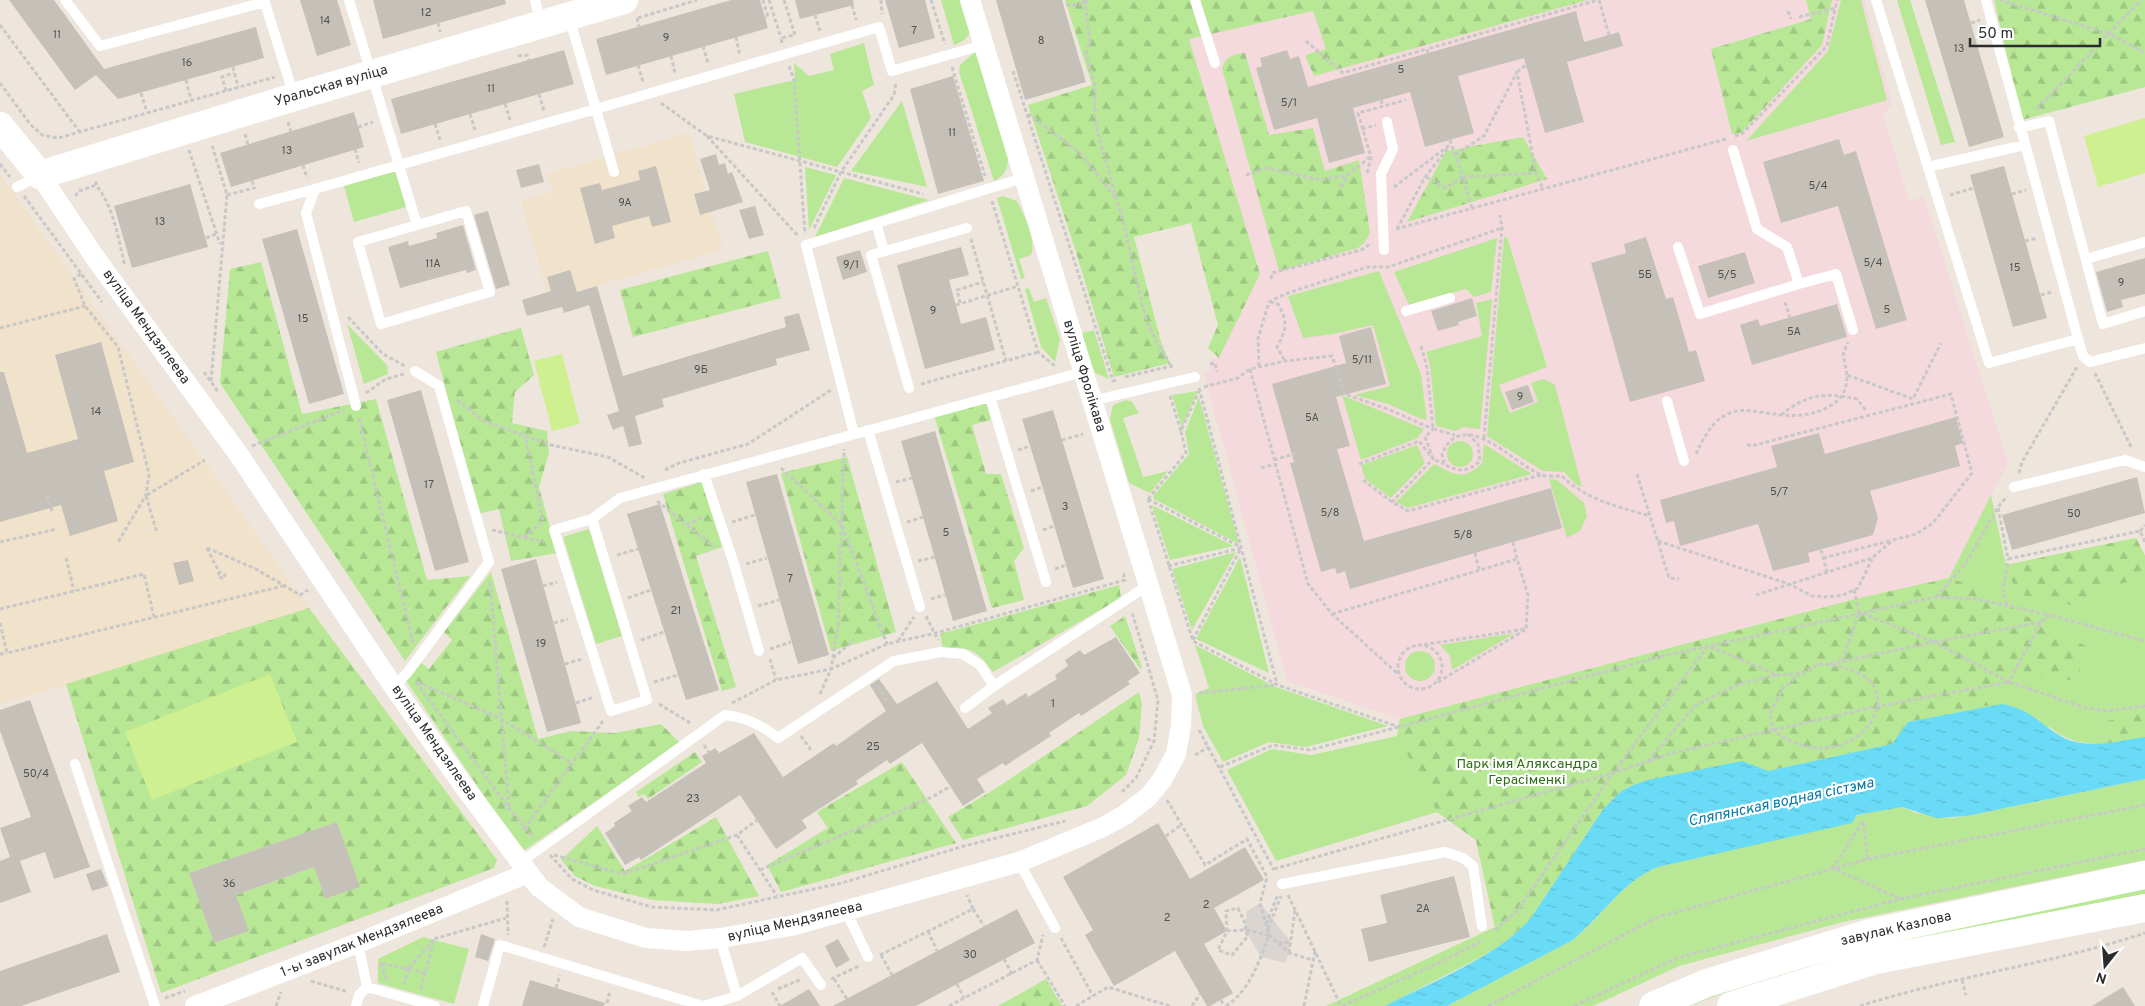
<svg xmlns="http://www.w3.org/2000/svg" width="2145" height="1006" viewBox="0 0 2145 1006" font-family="Overpass,sans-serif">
<defs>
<pattern id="forest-firs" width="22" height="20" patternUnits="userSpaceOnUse" patternTransform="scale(1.25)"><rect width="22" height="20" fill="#b8e896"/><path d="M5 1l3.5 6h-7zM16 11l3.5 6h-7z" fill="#9ec781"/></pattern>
<pattern id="water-ripples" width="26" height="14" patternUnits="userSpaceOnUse" patternTransform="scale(1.25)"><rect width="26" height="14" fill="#6adbf6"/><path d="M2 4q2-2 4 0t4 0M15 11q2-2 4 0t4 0" fill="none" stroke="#5cbcd3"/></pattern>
</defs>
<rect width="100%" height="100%" fill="#eee5dd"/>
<path fill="#f1e2cb" d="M689 133 723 250 549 299 521 201 553 192 547 174Z
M0 174 309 608 497 860 494 868 161 993 67 685 0 704Z"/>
<path fill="#f5dadd" d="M1208 0H1864L1892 104 1883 114 1909 201 1924 197 2008 463 1949 578 1856 599 1400 719 1287 681 1204 373 1211 371 1209 359 1219 358 1260 274 1188 39 1220 33Z"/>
<path fill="#b8e896" d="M941 0H960L970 32C966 40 962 42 954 45Z
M1841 0H1861L1887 100 1746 141 1828 51Z
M1897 0H1910L1955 142 1941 145Z
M864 43 874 85 862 91 871 118 837 167 745 142 734 94 795 80 794 63 809 76 834 70 830 54Z
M975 52 984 70 1008 158C1008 171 1004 175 994 181L959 72 960 65Z
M902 101 927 187 851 171Z
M805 167 836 175 809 230Z
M395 171 406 207 354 222 344 186Z
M844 178 929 200 815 237Z
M1003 196 1017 201C1024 215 1037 240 1031 255L1019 259 1025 278 1021 279 997 198Z
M1504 237H1507L1547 367 1499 385 1510 413 1538 402 1531 383 1544 379 1555 385 1582 487 1575 484 1564 472 1543 471 1487 436Z
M1497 238 1491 292 1474 297 1466 289 1409 305 1394 272Z
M1379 271 1421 374 1427 420 1419 418 1388 404 1354 395 1390 386 1373 325 1334 334 1303 338 1288 296Z
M1029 288 1034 302 1046 298 1060 339 1055 362 1041 347 1025 289Z
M1492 299 1480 429 1463 427 1455 431 1436 426 1430 365 1426 352 1482 336 1476 303Z
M347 324 387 365 388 374 364 384Z
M1094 330 1109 379 1095 373 1079 334Z
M1198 391 1182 427 1172 395Z
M1342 395 1424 429 1418 438 1361 460Z
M1199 397 1239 544 1154 499 1153 496 1189 454 1185 432Z
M1126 400 1132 402 1139 413 1123 418 1143 477 1168 471 1150 493 1129 483 1110 419 1113 405Z
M1447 454a13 13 0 1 1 26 0a13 13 0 1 1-26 0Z
M1484 444 1532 474 1408 508 1396 502 1434 464C1455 474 1463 482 1482 463Z
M1417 445 1425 463 1391 498 1365 479 1361 465Z
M1549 479 1557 480 1584 503 1587 516 1580 531 1567 538Z
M1991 495 2006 565 2136 538 2145 556V737C2108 743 2081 752 2049 727L1892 744 1768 771 1487 954 1385 1006H1326L1495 927 1476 840 1437 812 1276 861 1227 770 1272 749 1311 755 1397 736 1400 719 1856 599 1949 578Z
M1152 505 1234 546 1170 560Z
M589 529 622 636 596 644 563 537Z
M1236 552 1192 630 1172 569Z
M1240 557 1269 673 1196 639Z
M1515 633 1452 670 1450 656 1440 645Z
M1195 645 1276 687 1388 726 1306 747 1269 742 1223 762 1203 726 1195 694 1209 688Z
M1405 666a15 15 0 1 1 30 0a15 15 0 1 1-30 0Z
M2145 779V860L1843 922 1679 966 1593 1006H1447L1571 941C1602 917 1621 882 1658 867L1875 811 1902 807 1916 813 1950 818 1967 816Z
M2145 884V894L1865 950 1737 988 1689 1006H1672L1815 958Z
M423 937 469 949 454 1004 378 983V959Z"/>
<path fill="url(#forest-firs)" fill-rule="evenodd" d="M1065 0H1588L1314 76 1305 55 1326 49 1313 11 1189 39 1260 274 1219 358 1208 348 1218 325 1191 223 1134 237 1161 342 1170 363 1114 377 1075 249 1028 105 1092 85Z
M1806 0H1832L1822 45 1741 133 1732 134 1711 49 1811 19Z
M1994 0H2145V87L2022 120Z
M1245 53 1269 135 1313 128 1325 171 1359 160 1370 233 1364 243 1358 248 1279 271 1222 69C1226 56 1232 55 1245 53Z
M1523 137 1547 179 1407 222 1446 151Z
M768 251 781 298 633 337 620 290Z
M261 262 302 414 376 399 427 580 470 576 405 661 220 383 230 269Z
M521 328 534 375 515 392 512 423 547 431 549 453 539 487 557 553 511 561 499 509 478 514 436 352Z
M986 402 991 420 972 425 986 474H1001L1024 548 1014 561 1024 600 992 608 934 415Z
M847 457 896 632 831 651 781 473Z
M702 482 722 547 696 556 736 687 722 691 663 494Z
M2136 538 2145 556V577L2116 585 2077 606 2017 594 2006 565Z
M491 572 538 739 571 731 615 733 661 724 680 743 522 852 405 679 419 661 429 669 452 640 444 632Z
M1949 578 1986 590 2020 613 2086 646 2077 681 2005 674 1990 705 1908 722 1892 744 1768 771 1742 761 1649 780 1633 785 1620 792 1602 811 1531 918 1507 941 1495 927 1476 840 1437 812 1398 736 1400 719 1856 599Z
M1119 585 1121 598 993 672C977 650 969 646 943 649L940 634Z
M309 608 497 860 494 868 161 993 66 684ZM337 822 359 887 325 899 314 867 236 895 248 931 214 943 189 873Z
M1125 616 1142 668 1140 669 1110 626Z
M1139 692 1142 704 1139 738 1126 775 1087 806 963 840 948 817 995 789Z
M2145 713V737L2104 744 2100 732 2102 722Z
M695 752 702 762 648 799 644 794 639 797 636 792Z
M902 762 956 843 781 892 767 865 828 828 817 812Z
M716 817 759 896 718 904 653 900 595 886 575 876 561 860 597 826 625 871Z
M1046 979 1062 1006H998Z"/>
<path fill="#cef091" d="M2145 118V173L2098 187 2084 136Z
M562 354 580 424 552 431 534 361Z
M270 674 297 742 152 800 125 732Z"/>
<path fill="#dad5d0" d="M1260 903 1291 942 1286 963 1261 957 1245 930 1247 911Z"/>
<path fill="url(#water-ripples)" d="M2002 704C2029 709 2037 721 2059 735 2084 751 2117 741 2145 737V779L1967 816 1936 818 1902 807 1857 815 1852 823 1658 867C1621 882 1602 917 1571 941L1447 1006H1385C1431 982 1498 957 1531 918L1602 811 1620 792 1633 785 1648 780 1742 761 1768 771 1892 744 1908 722Z"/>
<path fill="#c6c1b8" d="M9 0H54L104 69 256 27 264 58 118 99 96 75 75 90Z
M300 0H337L351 45 317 56Z
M373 0H505L506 4 383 39Z
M731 0H760L768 28 606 75 596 39Z
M795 0H853L854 5 800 19Z
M885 0H925L935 38 899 48Z
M996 0H1062L1086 82 1025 100Z
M1925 0H1964L2004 137 1969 147Z
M1576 11 1584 42 1619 32 1623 46 1567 62 1584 122 1545 133 1524 58 1458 76 1474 133 1425 147 1410 92 1353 108 1365 153 1329 163 1317 118 1274 130 1256 68 1262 66 1260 58 1287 50 1290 59 1299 56 1308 87Z
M564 50 574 84 401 134 391 99Z
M953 76 984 181 938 194 910 89Z
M354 112 364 147 231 187 220 153Z
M1839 139 1844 155 1856 151 1907 320 1876 329 1838 206 1781 223 1763 162Z
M716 154 719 165 725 163 728 174 732 172 743 202 700 215 694 194 710 190 700 159Z
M539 164 544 182 521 188 516 170Z
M656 166 671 222 652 227 649 216 612 226 615 238 595 244 580 188 600 183 602 190 640 180 638 171Z
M2004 166 2047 318 2013 327 1970 175Z
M190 184 208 247 132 268 114 206Z
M755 206 764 235 749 239 739 210Z
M488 211 510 285 496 289 474 215Z
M463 225 476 270 467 273 466 270 400 288 388 247 408 241 409 246 437 238 436 233Z
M297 229 344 394 309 404 262 239Z
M1646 237 1666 299 1673 297 1689 352 1696 350 1705 381 1630 402 1591 263 1626 253 1624 244Z
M961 247 969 275 949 280 961 324 986 317 995 350 925 369 897 265Z
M860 250 867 272 843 280 836 257Z
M1745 252 1755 283 1708 298 1698 266Z
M2145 258V294L2121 300 2123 307 2107 312 2096 272Z
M570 270 577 292 597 286 623 376 786 327 784 317 799 313 810 350 776 359 777 365 662 399 664 407 635 416 642 444 629 447 623 426 613 430 607 415 619 411 589 305 564 313 562 307 527 316 522 300 551 291 547 277Z
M1472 298 1477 316 1458 322 1459 325 1438 331 1431 311Z
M1837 304 1847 337 1752 365 1740 325 1758 319 1760 326Z
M1371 327 1386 384 1336 397 1350 446 1337 449 1364 541 1551 488 1562 528 1350 589 1345 571 1337 574 1335 568 1321 572 1290 463 1294 462 1272 384 1346 363 1339 336Z
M101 342 134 462 104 471 118 521 70 536 61 505 0 522V372H4L27 453 78 439 55 355Z
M1528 385 1534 402 1512 410 1505 392Z
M421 390 469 562 435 571 387 400Z
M1053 410 1104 579 1073 588 1022 419Z
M1956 417 1963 443 1955 446 1960 466 1870 491 1878 518 1873 535 1808 553 1810 562 1773 571 1758 524 1680 546 1674 521 1666 523 1660 500 1777 467 1771 446 1819 433 1825 454Z
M935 431 987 611 953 621 901 441Z
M777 474 829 655 798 664 746 482Z
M2137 477 2145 513 2012 550 2002 515Z
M660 504 719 690 686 700 627 514Z
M536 559 581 723 547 732 501 569Z
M188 560 194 581 179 585 173 563Z
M1116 637 1140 673 1128 681 1130 684 1081 716 1079 713 1049 733 1051 736 1005 766 1003 763 977 779 985 792 963 806 922 743 890 764 887 760 856 781 858 784 802 820 807 828 776 849 740 795 641 860 639 857 625 865 605 833 615 826 614 823 632 811 628 806 642 797 646 802 706 763 702 756 709 752 715 748 719 753 754 733 783 777 834 743 836 746 886 711 870 685 879 679 897 704 937 681 968 729 992 713 988 708 1003 699 1007 705 1026 693 1028 697 1057 679 1055 675 1068 666 1065 660 1080 650 1084 655Z
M30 700 90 867 54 879 45 852 20 861 31 892 0 903V861L10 857 0 828 31 817 0 731V710Z
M337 822 360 887 325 899 314 867 236 895 249 931 214 943 189 873Z
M1158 823 1190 879 1245 847 1264 880 1214 908 1227 931 1204 944 1233 993 1210 1006H1207L1175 951 1114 986 1085 935 1093 930 1063 877Z
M101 869 108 886 92 891 86 874Z
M1454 876 1470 937 1369 962 1361 929 1387 923 1380 895Z
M1017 909 1035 943 957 984 916 1006H833Z
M107 934 120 972 21 1006H0V971Z
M481 934 495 939 488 961 475 957Z
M838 939 850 960 836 968 825 946Z
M530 980 605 1003 604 1006H522Z
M2123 987 2135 1006H2092Z
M809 989 820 1006H780Z"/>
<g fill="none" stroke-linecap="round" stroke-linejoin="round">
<path stroke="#c8c8c8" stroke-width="3" stroke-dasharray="4 2.5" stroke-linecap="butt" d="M763 0 768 17 765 18
M769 0 781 38
M881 0 882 14
M931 0 945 44
M1087 0 1085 4 1090 42 1086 54 1095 85V123L1123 221 1145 316 1156 341 1171 366
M1599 0 1609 35
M2000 0 2110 34 2145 53
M852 5 856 20
M1066 5 1085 4 1083 0
M1788 11 1791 19
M815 15 820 31
M1799 17 1836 8
M637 18 639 27
M638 18 697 0
M438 23 440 32
M1971 23 1980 20
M0 25 79 131
M736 37 740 56
M1306 41 1343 73 1427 49
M782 43 781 38 795 35 784 0
M703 46 708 63
M1428 53 1427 49 1598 0
M518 56 527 55 529 60
M671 56 675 73
M638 65 643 82
M789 66 794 80 805 234
M233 67 238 87
M952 67 985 176
M1013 71 1113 381 1116 380
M1517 72 1526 65
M186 80 191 100
M0 83 30 124 42 135 58 138 275 77
M226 91 222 77 234 73
M141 93 147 112
M539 94 544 111
M1381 100 1383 107
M661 103 707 136 923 194
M505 104 510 120
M2037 109 2141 0
M470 114 475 130
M1028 114 1080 153 1115 197
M288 122 291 132
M435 124 440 140
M358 127 373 122
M1362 129 1376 125
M245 134 248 145
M707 136 799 237
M1735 136 1742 134 1827 46 1837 0
M1450 140 1463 177 1536 173 1543 189
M355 149 359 163
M189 150 220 244
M1455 155 1484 136 1517 72 1536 173
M0 164 10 177
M303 165 307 178
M1367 173 1371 157 1358 113 1406 100
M1246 175 1266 168 1321 180 1348 175
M1426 177 1446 188 1463 177 1472 208
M96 181V185C114 207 118 238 125 266
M252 181 255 189
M1340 187 1348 175 1370 157
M1394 187 1451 144
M2012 194 2026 190
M227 195 254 188
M1950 195 1974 188
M24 196 102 302
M75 196 79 191 96 185
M992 201 1038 352 1056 367
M814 228 841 172 894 95 896 82
M1396 229 1726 139
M1397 229 1425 177 1448 148
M206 238 216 234
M971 239 1006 361
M2025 241 2037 238
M81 274 74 279 85 306 118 347 149 474 146 495 118 542
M1271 279 1272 273 1361 250 1372 243
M2041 295 2052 292
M1270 302 1278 304C1288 322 1287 329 1277 347L1285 361
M1785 302 1790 318
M960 303 957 290 983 282
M956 305 1018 286
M348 317 383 354 405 366
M0 328 85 306
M1421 346 1427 368 1433 429 1455 435
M1210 364 1215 363 1217 372
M1259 366 1258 338 1269 302 1285 294 1367 267H1388L1502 228
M1250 369 1308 584 1332 614 1398 674
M204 372 218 392
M2095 373 2132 449
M1847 375 1843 354 1848 342
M1125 377 1171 366 1173 368
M211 381 227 195 212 145
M921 384 1038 352
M1204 387 1238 378 1250 369 1285 361 1332 356 1345 394 1390 410 1433 429 1425 437 1433 459 1444 464
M1199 388 1277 684
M366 393 386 379 404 374
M1170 396 1181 431
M457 400 484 421 551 445 608 457 645 478
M1781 415C1807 394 1824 392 1857 399L1867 412
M359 418 413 643
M1468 434 1478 444 1480 461C1467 473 1459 472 1444 464L1442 454C1463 406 1511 461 1539 474 1545 477 1555 476 1562 476 1586 500 1619 507 1650 516
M1484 438 1502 228 1500 215
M1062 440 1083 434
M1747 444 1751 446 1951 394 1972 473 1933 523 1916 534 1893 540 1872 558 1756 595
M252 446 344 410
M1018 450 1030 446
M1696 454C1704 437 1714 417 1733 412 1742 409 1751 411 1760 412 1785 416 1807 419 1830 406 1843 399 1847 389 1847 375L1913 399 1941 343
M1274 460 1297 453
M1359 464 1419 441 1433 459 1392 502
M781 468 842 525 887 644
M1261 468 1275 464
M665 470 679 463 748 444 831 390
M2019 473 2022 462 2077 367
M1637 474 1669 578 1679 579
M1363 480 1392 502 1408 511 1541 475
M896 482 912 478
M1031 491 1042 487
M47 495 52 511
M147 495 205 460
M146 496 157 533
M1148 499 1193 641 1278 685 1399 727 1663 656 1936 597 1976 599 2049 615
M1148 499 1186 453 1181 431 1200 389
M1148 499 1241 547
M657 501 714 547
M1998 508 2008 559 2140 531 2145 542
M732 522 755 515
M907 522 923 517
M687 525 704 516
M492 530 544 542
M1043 530 1054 526
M2140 531 2145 525
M524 537 543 521 525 436
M1658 541 1789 584 1812 596 1829 597 1843 595 1858 588 1872 559
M0 542 57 529
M1513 542 1517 559
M207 548 256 569 300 595 308 590
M207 548 219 572 218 576 223 579 225 575 219 572
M1821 550 1827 572
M1475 553 1479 570
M617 555 638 549
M66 558 74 591
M1823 558 1890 541
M918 561 935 557
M746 564 767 558
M1168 566 1241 548
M1055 569 1066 565
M490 582 509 807
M543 586 557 582
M1854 590 1859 612 1934 642 2041 622
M1936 597 1966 563 1998 507 2007 496
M628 598 651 590
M931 599 945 595
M2007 605 2003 591 2008 559
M758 606 779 600
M0 609 144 574 154 617
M1332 614 1517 559 1528 595 1526 629 1421 645
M926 616 938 640
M0 623 7 653 283 586
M554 623 568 619
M641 640 664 632
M1193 640 1241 548
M898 641 914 617
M1398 667a22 22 0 1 1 44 0a22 22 0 1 1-44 0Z
M770 649 791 642
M0 654 7 653
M833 658 854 640
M770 659 776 680
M1842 661 1859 613
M565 664 582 659
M1819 664C1830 664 1838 666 1849 669 1921 692 1845 787 1773 730L1770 713 1783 688 1800 674Z
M1830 664 1934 642 2009 682 2041 622 2049 615 2145 641
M416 682 509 808 534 838
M417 682 500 718 572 763
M654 682 678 675
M1438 682 1525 630
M878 686 887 701
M1199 693 1277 685
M820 694 831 669 887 644 936 633 1125 580 1123 572
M576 703 594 697
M732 703 776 680 831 669 838 627 844 449
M659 704 692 724
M1199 730 1274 870
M801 736 811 750
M1147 739 1154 741
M704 745 709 752
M1195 755 1209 747
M1648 761 1696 705 1739 684 1777 675
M1220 767 1273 745 1310 750 1399 727
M1122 792 1136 778 1154 741 1158 700 1132 612
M1167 800 1205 865 1247 839 1267 877 1260 903 1269 935 1289 953 1313 960
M524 829 603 721
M737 835 777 896
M1166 836 1181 825
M550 855 572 879 593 890 652 907 716 910 842 883 964 846 1065 821
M554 855 623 874 737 835 757 820
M1868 859 1863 821 1833 868 1900 899
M1274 869 1613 773 1708 646 1778 675 1800 674
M760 870 932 797 951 786
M1288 895 1341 1006
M507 901 508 935
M1238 908 1246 925 1245 930 1248 936 1232 955 1218 950 1227 931 1226 911Z
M973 909 984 926
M1266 924 1278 894
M1268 929 1281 896
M1495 930 1517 911 1613 773 1673 753 1773 730 1879 706 2009 682 2086 708 2107 711 2145 706
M928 931 937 951
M1061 938 1093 996
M1278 943 1291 942
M544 947 553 919
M1289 953 1295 911
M880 955 973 909 967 895
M881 955 892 975
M1004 959 1012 974
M1037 960 1065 1006
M425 973 408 969 434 940
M387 979 380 963 408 969 404 984
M831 979 859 966
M834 979 847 999
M1962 980 1966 995
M311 981 348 992
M957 984 964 998
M556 988 560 975
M421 989 434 939 506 918
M778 989 802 979
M772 992 780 1006
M165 998 185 991
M1221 1000 1224 1006
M607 1003 610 991
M276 1006 281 992
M949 1006 1037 960 1043 935
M1076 1006 1108 987 1170 1006
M1192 1006 1200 994
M1226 1006C1249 992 1260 960 1269 935L1245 930 1227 931
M1304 1006 1315 951
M1342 1006 1443 961 1483 940
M1488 1006 1658 917 1868 859 2145 805
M1574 1006 1677 958 1900 899 2145 849
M1860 1006C1954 976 2052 964 2145 933"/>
<path stroke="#fff" stroke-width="10" d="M65 0 100 46 265 2
M264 0 294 96
M349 0 417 225
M535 0 541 23
M1195 0 1215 63
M1876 0 1989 363 2078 339 1986 0
M569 17 596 109 879 27 892 71 983 45
M2019 128 2049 121 2103 324 2145 311
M1928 167 2025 145
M17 187 39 176
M259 204 315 189
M466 211 490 292 381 324 358 242Z
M876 223 884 251
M1678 247 1700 314 1799 284 1787 247 1757 229 1733 150
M1384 250 1381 174 1393 149 1387 122
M2086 259 2145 242
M1799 284 1836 274 1853 330
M1406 311 1450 298
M2078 339 2083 356 2090 362 2145 348
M909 388 871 255 967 228
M990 397 1046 582
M1091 401 1195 377
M1667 401 1684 461
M356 406 306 213 315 189 596 109 614 172
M868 430 920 607
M854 434 806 245 1023 178
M704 474 734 564 759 651
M2014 487 2125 460 2145 467
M592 519 647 700 611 711 554 530 592 519 620 498 1083 372
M394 687 408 672 489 562 439 386 415 371
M965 708 994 686
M75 764 155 1006
M521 862 725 715C745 717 762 725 778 738L894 661 941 652 963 654 980 665 994 686 1147 586
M1019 862 1055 928
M1282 884 1445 852 1463 858 1473 866 1482 926
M846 911 868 957
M720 938 737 996
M358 943 367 987
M356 1006 359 995 367 987 435 1006
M483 1006 500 945 703 1006 737 996 802 958 821 985"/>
<path stroke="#fff" stroke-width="20" d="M40 175 94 256 239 455 389 680 463 785 539 887 579 917 646 938 687 941 720 938 791 926 1019 862 1101 828 1125 815 1148 797 1162 780 1176 754 1181 726 1182 695 970 0
M195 1006 358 943 528 873"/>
<path stroke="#fff" stroke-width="28" d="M0 126 40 175 294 97 624 0
M1653 1006 1707 983 1870 933 2145 875
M1731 1006 1876 960 2145 908"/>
</g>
<g text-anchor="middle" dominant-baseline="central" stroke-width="4.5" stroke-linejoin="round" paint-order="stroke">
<g font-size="11" fill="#52514f">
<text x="426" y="13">12</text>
<text x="325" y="21">14</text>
<text x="914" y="31">7</text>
<text x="57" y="35">11</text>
<text x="666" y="38">9</text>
<text x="1041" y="41">8</text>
<text x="1959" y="49">13</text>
<text x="187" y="63">16</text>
<text x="1401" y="70">5</text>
<text x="491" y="89">11</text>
<text x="1289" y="103">5/1</text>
<text x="952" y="133">11</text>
<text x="287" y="151">13</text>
<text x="1818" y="186">5/4</text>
<text x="625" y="203">9А</text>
<text x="160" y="222">13</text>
<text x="1873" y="263">5/4</text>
<text x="433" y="264">11А</text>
<text x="851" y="265">9/1</text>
<text x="2015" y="268">15</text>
<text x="1645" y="275">5Б</text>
<text x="1727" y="275">5/5</text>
<text x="2121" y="283">9</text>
<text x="1887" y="310">5</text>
<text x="933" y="311">9</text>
<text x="303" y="319">15</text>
<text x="1794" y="332">5А</text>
<text x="1362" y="360">5/11</text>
<text x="701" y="370">9Б</text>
<text x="1520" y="397">9</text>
<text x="96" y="412">14</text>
<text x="1312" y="418">5А</text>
<text x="429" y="485">17</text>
<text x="1779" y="492">5/7</text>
<text x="1065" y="507">3</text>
<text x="1330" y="513">5/8</text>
<text x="2074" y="514">50</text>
<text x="946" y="533">5</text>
<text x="1463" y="535">5/8</text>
<text x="790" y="579">7</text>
<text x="676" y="611">21</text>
<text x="541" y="644">19</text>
<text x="1053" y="704">1</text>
<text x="873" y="747">25</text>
<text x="36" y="774">50/4</text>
<text x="693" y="799">23</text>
<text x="229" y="884">36</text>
<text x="1206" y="905">2</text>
<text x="1423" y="909">2А</text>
<text x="1167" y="918">2</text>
<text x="970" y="955">30</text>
</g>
<g font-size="14" fill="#2c2c2c" stroke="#fff">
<text transform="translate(331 86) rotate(-16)">Уральская вуліца</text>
<text transform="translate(146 327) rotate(54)">вуліца Мендзялеева</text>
<text transform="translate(1084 376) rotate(73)">вуліца Фролікава</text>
<text transform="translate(434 743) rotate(55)">вуліца Мендзялеева</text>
<text transform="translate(795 922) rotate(-13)">вуліца Мендзялеева</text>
<text transform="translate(1896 929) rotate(-13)">завулак Казлова</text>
<text transform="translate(362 941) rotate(-22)">1-ы завулак Мендзялеева</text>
</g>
<g font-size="14" fill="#2e6e16" stroke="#fff">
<text x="1527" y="764">Парк імя Аляксандра<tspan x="1527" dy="16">Герасіменкі</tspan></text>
</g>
<g font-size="15" font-style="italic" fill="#057aa6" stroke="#fff">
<text transform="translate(1781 803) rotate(-12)">Сляпянская водная сістэма</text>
</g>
</g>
<g transform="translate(2105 966) rotate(197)" stroke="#ffffff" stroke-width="4" paint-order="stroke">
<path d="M0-4L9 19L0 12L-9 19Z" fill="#2c2c2c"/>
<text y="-8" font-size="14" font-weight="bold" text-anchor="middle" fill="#2c2c2c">N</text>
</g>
<path d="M1970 38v8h130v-8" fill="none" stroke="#2c2c2c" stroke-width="2.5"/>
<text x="1978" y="38" font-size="15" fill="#2c2c2c" stroke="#ffffff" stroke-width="4" paint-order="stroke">50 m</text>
</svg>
